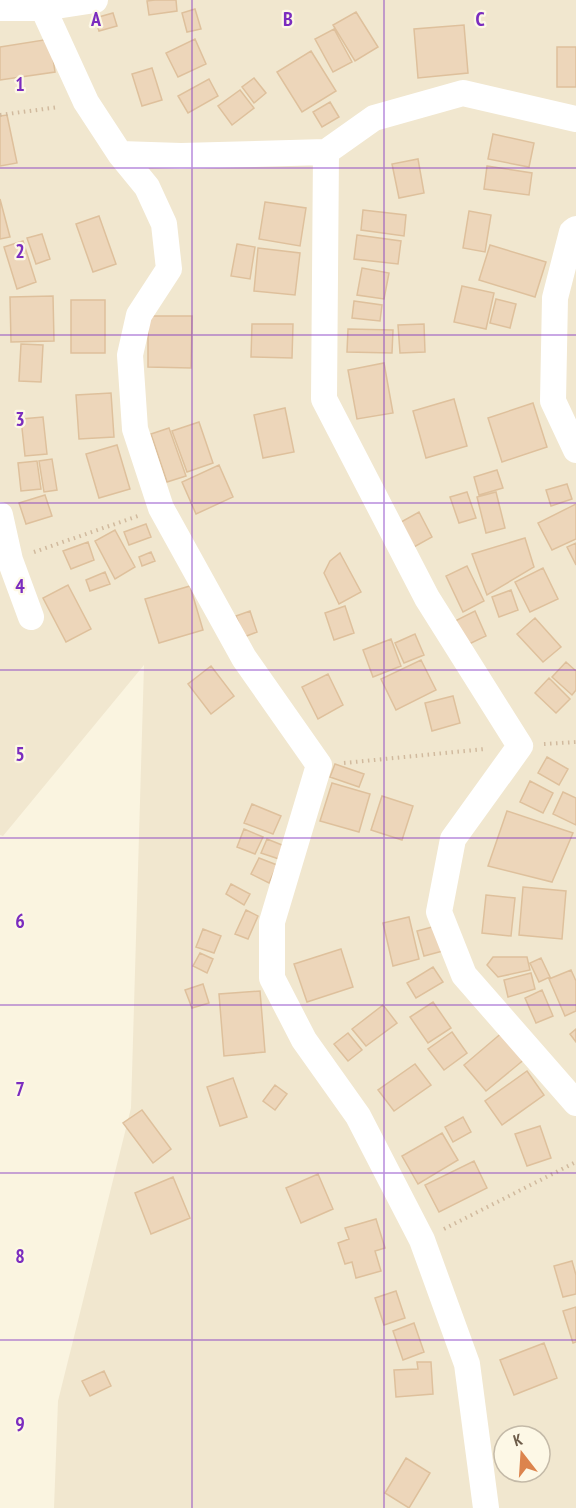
<svg xmlns="http://www.w3.org/2000/svg" width="576" height="1508" viewBox="0 0 576 1508" font-family="'PT Sans Narrow',sans-serif">
<rect width="100%" height="100%" fill="#faf4e0"/>
<path fill="#f1e7cf" fill-rule="evenodd" d="M0 0H576V1508H54L58 1401 131 1108 144 665 3 836 0 835ZM504 1436H540V1472H504Z"/>
<path fill="#edd6ba" stroke="#dec09c" stroke-width="1.5" d="M155 0H176L177 11 149 15 147 1Z
M195 9 201 29 187 32 182 13Z
M356 12 378 47 355 61 333 25Z
M113 13 117 26 99 31 95 18Z
M464 25 468 73 418 78 414 29Z
M334 29 352 62 333 72 315 39Z
M50 39 55 72 0 80V47Z
M195 39 206 64 178 77 166 53Z
M557 47H576V87H557Z
M311 51 336 91 302 112 277 72Z
M152 68 162 100 142 106 132 74Z
M254 78 266 93 254 103 242 87Z
M209 79 218 96 188 113 178 96Z
M240 90 254 108 232 125 218 106Z
M330 102 339 117 322 127 313 112Z
M7 115 17 163 0 166V116Z
M493 134 534 143 529 167 488 159Z
M418 159 424 193 399 198 392 164Z
M487 166 532 173 529 195 484 189Z
M0 199 10 237 0 239Z
M265 202 306 208 300 246 259 239Z
M363 210 406 215 404 236 361 230Z
M469 211 491 215 485 252 463 248Z
M99 216 116 264 93 272 76 224Z
M42 234 50 259 36 264 27 238Z
M357 235 401 241 398 264 354 259Z
M23 241 36 282 17 289 4 247Z
M237 244 255 247 250 279 231 276Z
M490 245 546 262 535 297 479 280Z
M258 248 300 253 295 295 254 291Z
M362 268 389 273 384 299 357 295Z
M462 286 494 293 486 329 454 322Z
M53 296 54 341 11 342 10 297Z
M496 299 516 304 510 328 490 323Z
M71 300H105V353H71Z
M354 301 382 305 380 321 352 318Z
M148 316H192L191 368 148 367Z
M252 324H293L292 358 251 357Z
M424 324 425 352 400 353 398 325Z
M348 329 393 330 392 353 347 352Z
M21 344 43 345 41 382 19 381Z
M384 363 393 413 357 419 348 370Z
M111 393 114 437 79 439 76 395Z
M454 399 467 446 426 458 413 411Z
M533 403 547 447 502 462 488 418Z
M285 408 294 452 263 458 254 415Z
M43 417 47 454 25 456 21 419Z
M199 422 213 463 187 472 172 431Z
M169 428 186 476 167 482 151 434Z
M117 445 130 489 99 498 86 454Z
M52 459 57 490 44 492 39 461Z
M37 461 41 489 21 491 18 463Z
M219 465 233 497 196 514 182 482Z
M497 470 503 488 479 495 474 477Z
M567 484 572 499 551 506 546 490Z
M467 492 476 518 459 523 450 497Z
M496 492 505 528 486 533 477 497Z
M45 495 52 516 26 524 19 503Z
M576 504V539L552 550 538 523Z
M419 512 432 537 414 547 401 522Z
M146 524 151 537 129 545 124 532Z
M115 530 135 567 115 579 95 541Z
M525 538 534 567 487 595 472 554Z
M88 542 94 560 71 569 63 551Z
M576 543V565L567 547Z
M151 552 155 561 142 566 139 557Z
M340 553 361 592 339 604 324 573 330 561Z
M467 566 484 601 463 612 446 576Z
M543 568 558 599 530 612 515 582Z
M105 572 110 584 90 591 86 580Z
M68 585 91 629 66 642 43 598Z
M190 586 203 630 159 643 145 599Z
M511 590 518 610 499 617 492 597Z
M345 606 354 633 334 640 325 613Z
M250 611 257 632 244 637 236 616Z
M475 611 486 636 467 645 455 621Z
M535 618 561 647 543 662 517 634Z
M415 634 424 655 404 663 395 643Z
M391 639 401 666 373 677 363 650Z
M421 660 436 690 396 710 381 679Z
M566 662 576 671V690L572 695 552 677Z
M211 666 234 696 211 714 188 684Z
M328 674 343 705 318 719 302 687Z
M549 678 570 699 556 713 535 693Z
M453 696 460 723 432 731 425 703Z
M547 757 568 769 559 785 538 773Z
M335 764 364 774 359 787 330 777Z
M530 781 553 793 543 813 520 802Z
M332 783 370 794 359 832 320 821Z
M563 792 576 798V825L553 814Z
M382 796 413 806 402 840 371 830Z
M252 804 281 816 273 834 244 823Z
M507 811 573 833 552 882 488 866Z
M244 829 263 837 255 854 237 847Z
M267 839 287 847 282 860 261 853Z
M259 858 277 865 269 883 251 874Z
M231 884 250 894 244 905 226 894Z
M523 887 566 891 562 939 519 935Z
M486 895 515 898 511 936 482 933Z
M246 910 258 916 248 939 235 934Z
M409 917 419 959 393 966 383 923Z
M436 926 443 951 424 956 417 931Z
M203 929 221 936 214 953 196 947Z
M341 949 353 987 307 1002 294 964Z
M200 953 213 959 207 973 193 966Z
M493 957H527L530 970 498 977 487 965Z
M541 958 550 977 539 982 530 963Z
M433 967 443 982 416 998 407 983Z
M571 970 576 981V1011L565 1016 549 979Z
M531 973 535 989 508 997 504 980Z
M203 984 209 1003 192 1008 185 990Z
M542 990 553 1016 536 1023 525 998Z
M260 991 265 1052 224 1056 219 994Z
M433 1002 451 1028 428 1043 410 1017Z
M383 1005 397 1023 366 1046 352 1029Z
M576 1029V1042L570 1034Z
M504 1031 526 1058 486 1091 464 1065Z
M452 1032 467 1053 444 1070 428 1049Z
M348 1033 362 1050 348 1061 334 1044Z
M415 1064 431 1085 394 1111 378 1090Z
M527 1071 544 1095 502 1125 485 1101Z
M233 1078 247 1117 220 1126 207 1087Z
M275 1085 287 1094 275 1110 263 1101Z
M142 1110 171 1149 153 1163 123 1123Z
M463 1117 471 1132 453 1142 445 1127Z
M540 1126 551 1158 527 1166 515 1134Z
M442 1133 458 1160 418 1184 402 1156Z
M474 1161 487 1188 439 1212 425 1185Z
M318 1174 333 1209 301 1223 286 1188Z
M173 1177 190 1218 151 1234 135 1193Z
M376 1219 385 1248 375 1251 381 1271 356 1278 352 1262 345 1264 338 1243 349 1239 345 1228Z
M572 1261 576 1275V1294L563 1297 554 1266Z
M396 1291 405 1318 384 1325 375 1298Z
M576 1307V1342L573 1343 563 1311Z
M414 1323 424 1352 403 1360 393 1331Z
M544 1343 557 1378 514 1395 500 1360Z
M417 1362H431L433 1394 396 1397 394 1370 418 1369Z
M104 1371 111 1386 90 1396 82 1381Z
M406 1458 430 1473 409 1508 385 1493Z"/>
<g fill="none" stroke-linecap="round" stroke-linejoin="round">
<path stroke="#d1ba9e" stroke-width="4" stroke-dasharray="1.5 4.5" stroke-linecap="butt" d="M0 115 59 107
M34 552 138 516
M544 744 576 742
M344 763 485 749
M444 1229 576 1162"/>
<path stroke="#fff" stroke-width="26" d="M0 8H43L95 0
M43 8 86 102 120 154 147 187 164 224 169 269 139 315 130 355 135 429 161 508 244 658 319 765 272 922V978L304 1040 358 1116 422 1240 467 1364 486 1508
M326 152 324 399 427 598 520 746 453 839 439 912 464 975 576 1103
M120 154 181 156 326 152 374 118 463 93 576 119
M576 229 572 232 555 298 553 401 576 450
M0 515 10 560 31 617"/>
</g>
<path fill="none" stroke="#7b2cbf" stroke-width="1.5" stroke-opacity="0.55" d="M192 0V1508M384 0V1508M0 168H576M0 335H576M0 503H576M0 670H576M0 838H576M0 1005H576M0 1173H576M0 1340H576"/>
<g font-size="20" text-anchor="middle" font-weight="bold" fill="#7b2cbf" stroke="#fdf8e6" stroke-width="4.5" stroke-linejoin="round" paint-order="stroke">
<text x="96" y="26">A</text>
<text x="288" y="26">B</text>
<text x="480" y="26">C</text>
<text x="20" y="91">1</text>
<text x="20" y="258">2</text>
<text x="20" y="426">3</text>
<text x="20" y="593">4</text>
<text x="20" y="761">5</text>
<text x="20" y="928">6</text>
<text x="20" y="1096">7</text>
<text x="20" y="1263">8</text>
<text x="20" y="1431">9</text>
</g>
<g transform="translate(522 1454) rotate(343)"><circle r="28" fill="#fdf8e6" stroke="#c4baa8" stroke-width="1.5"/>
<path d="M0-4.5L10 22L0 15L-10 22Z" fill="#dc844d"/>
<text y="-9" font-size="16" font-weight="bold" text-anchor="middle" fill="#6e5d4a">K</text>
</g>
</svg>
